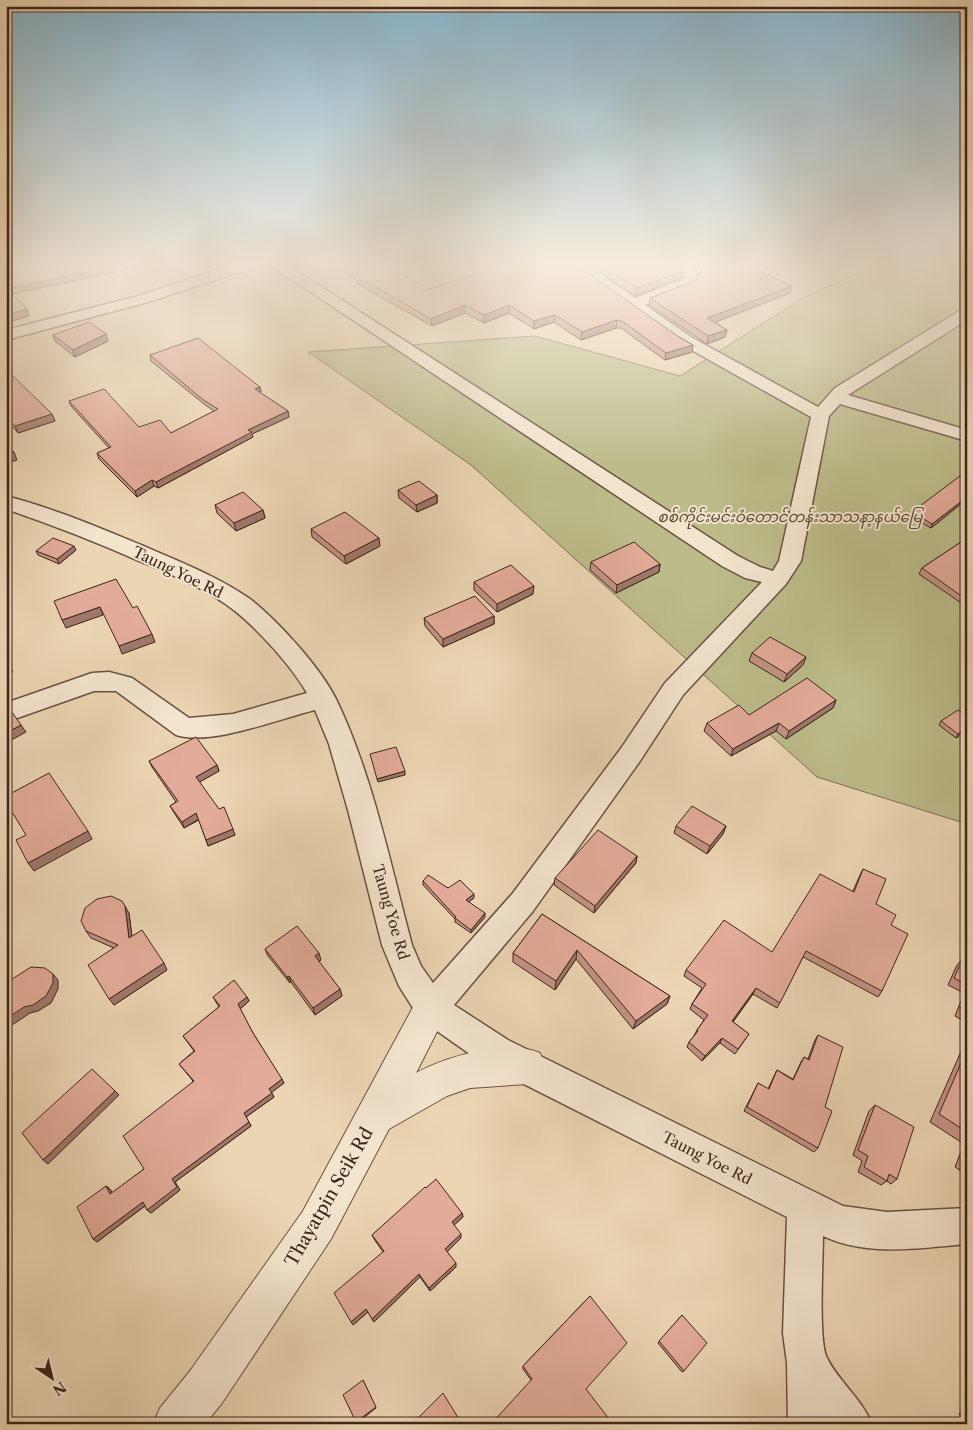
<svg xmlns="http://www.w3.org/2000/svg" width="973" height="1430" viewBox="0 0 973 1430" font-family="'Libre Caslon Text','Noto Sans Myanmar',serif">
<rect width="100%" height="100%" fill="#ecd5b3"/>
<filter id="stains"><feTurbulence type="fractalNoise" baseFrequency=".004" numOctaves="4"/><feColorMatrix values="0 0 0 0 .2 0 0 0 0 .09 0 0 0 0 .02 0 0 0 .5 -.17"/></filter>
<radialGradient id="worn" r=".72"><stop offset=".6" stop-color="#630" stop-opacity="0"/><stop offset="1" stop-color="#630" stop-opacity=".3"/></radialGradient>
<path fill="#bcbc8a" stroke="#7c7153" d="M873 266H967V824L817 777 471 465 308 352 535 336 680 376 801 299Z"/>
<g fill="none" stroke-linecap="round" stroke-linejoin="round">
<defs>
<path id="minor" d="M229 266H251L249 269 148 302 6 340V330L138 296Z
M272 266H289L738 556 760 567 773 571 779 561 811 417 679 343 571 266H588L635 298 684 279 683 275 669 266H687L695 270 699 280 694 286 645 305 691 337 818 407 835 388 961 310 967 308V320L848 395 967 430V441L840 404 829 416 801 561 786 584 683 695 640 761 533 911 454 1005 508 1040 843 1206 887 1212 967 1208V1244C920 1248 867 1257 823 1236 823 1259 818 1341 827 1358 839 1382 861 1398 872 1424H788L787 1363 783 1333 787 1217 484 1064 420 1019 399 986 382 945 348 810 329 744 315 710C278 719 212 746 176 735L116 691H94L6 722V703L92 673 109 672 132 678 189 718 233 714 307 693C292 667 259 630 235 611 209 590 175 576 144 563 99 543 53 525 6 509V496C53 508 97 527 141 545 178 561 217 576 250 599 278 621 320 667 336 699 373 776 390 863 412 945L421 966 433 983 513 893 622 747 665 683 762 582 745 578 722 566Z"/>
<path id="tertiary" d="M431 991 443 996 449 1008 416 1073C447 1056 507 1039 540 1053L545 1066 540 1079 527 1084 470 1088 447 1096 389 1129 331 1239 222 1403 205 1424H153L160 1408 190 1371 303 1211 419 996Z"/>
</defs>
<use href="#minor" stroke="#695242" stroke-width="3"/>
<use href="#tertiary" stroke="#695242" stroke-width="2"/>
<use href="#minor" fill="#f3e4ce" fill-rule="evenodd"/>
<use href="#tertiary" fill="#f3e4ce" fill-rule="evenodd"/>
</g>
<path fill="#c39384" stroke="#3d261c" d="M476 266H495L487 268 484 271Z
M514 266 679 337 693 345 692 352 665 360 621 328H616L581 340 554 322 534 329 509 313 484 323 465 313 432 326 356 283V280L347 274 346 267 429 289Z
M591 266H677L682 278 635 296Z
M691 266H749L792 286 790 293 714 322 727 330 725 337 707 344 649 305 650 298 697 280 699 276 696 268Z
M53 335 108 341 75 357 55 341Z
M150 355 260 387 261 392 260 393 288 411 289 417 252 434 253 437 158 488 154 486 137 497 99 459 97 453 109 448 71 406 69 401 139 427 171 433 214 411 204 404 151 361Z
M6 373 52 414 55 421 18 433 6 419Z
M967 474V499L931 528 910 516 912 512Z
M398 490 437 495V503L417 512 399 498Z
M215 505 263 510 265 518 236 531 217 513Z
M311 529 380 546 346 564 312 537Z
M967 538V607L919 574 922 568Z
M76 550 59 564 38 555 36 551Z
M591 562 660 564 659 572 616 593 590 570Z
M474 582 533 594 497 612 474 590Z
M494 616V624L443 647 425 626 424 618Z
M752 653 803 665 784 682 749 661Z
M836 700 833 708 786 739 776 731 731 756 704 731 707 723Z
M941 721 967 730 956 738 939 725Z
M149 761 217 765 219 771 199 782 235 835 208 846 199 820 184 828 173 811 170 806 176 802 152 767Z
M676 826H726L723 834 707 854 674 833Z
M637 856 636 863 594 913 554 885 555 878Z
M863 869 876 904 891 925 882 991 878 997 803 957 777 1008 753 994 733 1022 749 1034 735 1054 720 1043 702 1061 687 1047 689 1042 694 1036 697 1030 704 1020 690 1009 692 1004 702 988 684 976 686 970 772 952 853 891 860 875Z
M423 881 448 888 474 898 468 902 485 917 471 933 455 922V919L423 885Z
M129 913 132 937 167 970 114 1005V948L91 938 86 931Z
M542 914 670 996 667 1004 633 1029 576 959 555 990 513 962V953Z
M265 949 321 960 319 962 340 989 342 996 315 1015 291 982 290 983 268 956Z
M963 958 967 960V1023L955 1016 964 993 948 985 957 965Z
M213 997H247L249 1001 240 1009 253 1033 284 1083 271 1092 274 1097 246 1117 251 1126 175 1182 180 1190 151 1213 147 1210 145 1206 97 1242 106 1186 110 1189 112 1193 144 1169 193 1081 179 1064 194 1051 183 1036 219 1007Z
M818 1035 825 1107 818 1148 814 1152 744 1111 758 1083 768 1089 774 1076 777 1070 793 1079 801 1062 804 1057 808 1059 815 1040Z
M967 1038V1175L955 1167 964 1144 930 1122Z
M875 1105 897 1179 891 1184 887 1181 881 1185 858 1172 862 1161 853 1155 869 1111Z
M426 1188 462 1213 463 1217 454 1225 461 1238 447 1251 456 1267 430 1291 420 1277 374 1322 368 1312 353 1325 383 1252 374 1239 372 1235Z
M590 1296 531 1380 523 1369V1366Z
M682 1315 684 1371 682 1372 658 1343Z
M967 1406V1424L959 1414Z"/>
<path fill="#9f786b" stroke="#3d261c" d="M6 266H27L6 271Z
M112 266H143L9 295 7 289Z
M155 266H165L156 268Z
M484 266H495L487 268 484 271Z
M683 271 682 278 635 296 636 288Z
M792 286 790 293 706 326 707 318Z
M465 305V313L432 326 431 319Z
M509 305V313L484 323V315Z
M27 309 29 316 6 323V315Z
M555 315 554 322 534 329V321Z
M617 320 616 328 581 340 582 332Z
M727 330 725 337 707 344 708 336Z
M106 334 108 341 75 357 73 350Z
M693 345 692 352 665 360 666 353Z
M260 387 261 392 256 395 255 389Z
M288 411 289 417 252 434 253 437 158 488 156 482 248 430Z
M52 414 55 421 18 433 15 426Z
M14 452 17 460 6 464V455Z
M152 480 154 486 137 497 135 491Z
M437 495V503L417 512 416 505Z
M967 497V499L931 528 932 524Z
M263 510 265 518 236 531 234 523Z
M379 538 380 546 346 564 344 556Z
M74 546 76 550 59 564 57 559Z
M660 564 659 572 616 593 617 585Z
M534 586 533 594 497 612V604Z
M100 607 103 615 66 628 62 620Z
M494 616V624L443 647V639Z
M152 634 155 642 122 654 119 646Z
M806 657 803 665 784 682 787 674Z
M9 664 13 672 6 675V665Z
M6 683 10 689 6 691Z
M836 700 833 708 786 739 789 731Z
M779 723 776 731 731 756 733 749Z
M21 725 26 732 6 743V733Z
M967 728V730L956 738 958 734Z
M217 765 219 771 198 783 196 777Z
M405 771V775L378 782 377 779Z
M196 813 199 819 184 828 182 822Z
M726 826 723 834 707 854 710 846Z
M233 829 235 835 208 846 206 840Z
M88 831 92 839 34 871 28 863Z
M637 856 636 863 594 913 595 906Z
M474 894V898L466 904V900Z
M125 906 129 913 133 945 129 938Z
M485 913V917L471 933V930Z
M577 950 576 959 555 990 556 981Z
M319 953 321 960 317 963 315 956Z
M164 963 167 970 114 1005 109 999Z
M53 974 58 980V989L51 1003 38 1011 30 1013 6 1029V1019Z
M289 976 291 982 290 983 287 977Z
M756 988 753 994 730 1026 732 1021Z
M340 989 342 996 315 1015 313 1008Z
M670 996 667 1004 633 1029 636 1021Z
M247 997 249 1001 240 1009 238 1004Z
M722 1038 720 1043 702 1061 705 1056Z
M282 1079 284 1083 271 1093 269 1089Z
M115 1091 119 1095 48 1164 43 1160Z
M272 1093 274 1097 246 1117 244 1113Z
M249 1122 251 1126 175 1182 180 1190 151 1213 147 1210 172 1179Z
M106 1186 110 1189 114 1197 110 1194Z
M143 1202 146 1205 97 1242 93 1239Z
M462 1213 463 1217 453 1226 452 1222Z
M461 1234V1238L446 1253 445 1249Z
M456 1263V1267L430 1291 429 1288Z
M419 1274 420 1277 374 1322 372 1319Z
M366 1309 368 1312 353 1325 351 1322Z
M363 1380 376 1408 357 1423 356 1422Z"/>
<path fill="#e3ab99" stroke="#3d261c" d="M49 266H112L7 289 27 309 6 315V277Z
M349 266H388L429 289 489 271 514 266H578L679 337 693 345 666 353 622 321 617 320 582 332 555 315 534 321 509 305 484 315 465 305 431 319 355 275 358 274 346 267Z
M603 266H677L683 271 636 288Z
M699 266H749L792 286 707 318 727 330 708 336 650 298 697 280 702 272Z
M89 322 106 334 73 350 53 335Z
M198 338 260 387 255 389 288 411 248 430 252 432 156 482 152 480 135 491 97 453 111 447 69 401 104 389 139 427 160 420 171 433 218 409 202 399 150 355Z
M9 372 52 414 15 426 6 416V373Z
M6 444 14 452 6 455Z
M964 473 967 474V497L932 524 912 512Z
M419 481 437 495 416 505 398 490Z
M243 492 263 510 234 523 215 505Z
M345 512 379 538 344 556 311 529Z
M53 538 74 546 57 559 36 551Z
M967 538V600L922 568Z
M634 542 660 564 617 585 591 562Z
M511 565 534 586 497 604 474 582Z
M116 579 133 608 137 606 152 634 119 646 100 607 62 620 54 601Z
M475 596 494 616 443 639 424 618Z
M770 637 806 657 787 674 752 653Z
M807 678 836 700 789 731 779 723 733 749 707 723 739 705 749 715Z
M958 710 967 716V728L958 734 941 721Z
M12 712 21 725 6 733V714Z
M196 737 217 765 196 777 219 809 224 807 233 829 206 840 196 813 182 822 170 806 178 801 149 761Z
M396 747 405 771 377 779 370 754Z
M49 773 88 831 28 863 16 840 26 835 6 802V796Z
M692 806 726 826 710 846 676 826Z
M598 830 637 856 595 906 555 878Z
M863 869 886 879 876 904 896 915 891 925 908 934 882 991 806 951 780 1003 756 988 732 1021 749 1034 738 1049 722 1038 705 1056 689 1042 698 1031 697 1030 708 1015 692 1004 706 984 686 970 724 920 772 952 820 874 854 892Z
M428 875 448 888 460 880 474 894 466 900 485 913 471 930 455 918 456 917 423 881Z
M111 896 122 901 125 906 129 938 142 930 164 963 109 999 88 965 118 945 86 931 81 921 85 908 97 899Z
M542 914 670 996 636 1021 577 950 556 981 513 953Z
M297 926 319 953 315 956 340 989 313 1008 289 976 287 977 265 949Z
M963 958 967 960V985L954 978Z
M31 967 45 968 53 974V983L46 996 33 1005 24 1007 6 1019V983Z
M234 980 247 997 238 1004 253 1033 282 1079 269 1089 272 1093 244 1113 249 1122 172 1179 177 1187 147 1210 143 1202 93 1239 77 1207 106 1186 110 1194 144 1169 123 1136 194 1081 179 1064 195 1051 183 1036 220 1006 213 997Z
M967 994V1013L960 1009Z
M818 1035 843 1047 825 1107 832 1111 818 1148 747 1107 758 1083 769 1089 777 1070 793 1080 804 1057 809 1060Z
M967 1049V1132L939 1114Z
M92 1069 115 1091 43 1160 22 1133Z
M875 1105 914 1127 897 1179 889 1174 887 1181 864 1167 868 1156 858 1150Z
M967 1153V1162L964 1160Z
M436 1179 462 1213 452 1222 461 1234 445 1249 456 1263 429 1288 419 1274 372 1319 366 1309 351 1322 334 1293 384 1251 372 1235 425 1187 426 1188Z
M590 1296 627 1343 586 1389 613 1424H491L532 1379 523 1366Z
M682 1315 707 1343 684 1371 659 1341Z
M363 1380 376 1407 356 1422 343 1395Z
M443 1393 462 1424H412Z"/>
<linearGradient id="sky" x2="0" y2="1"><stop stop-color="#88b6cf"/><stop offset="0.57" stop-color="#f6ecdd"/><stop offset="1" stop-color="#f6ecdd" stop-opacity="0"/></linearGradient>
<rect width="973" height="466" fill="url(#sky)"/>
<g text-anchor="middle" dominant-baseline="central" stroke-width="4" stroke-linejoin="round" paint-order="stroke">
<g font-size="15" font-style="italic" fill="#5d4c38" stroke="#f3e4ce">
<text x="790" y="516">စစ်ကိုင်းမင်းဝံတောင်တန်းသာသနာ့နယ်မြေ</text>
</g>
<g font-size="15" fill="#3d261c" stroke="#f3e4ce">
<text transform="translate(178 572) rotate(26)">Taung Yoe Rd</text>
<text transform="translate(391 912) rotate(74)">Taung Yoe Rd</text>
<text transform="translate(707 1158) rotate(27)">Taung Yoe Rd</text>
</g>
<g font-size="18" fill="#3d261c" stroke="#f3e4ce">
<text transform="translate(329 1197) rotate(-60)">Thayatpin Seik Rd</text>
</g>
</g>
<rect width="973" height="1430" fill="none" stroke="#ecd5b3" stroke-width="25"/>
<rect x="8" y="8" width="958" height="1415" fill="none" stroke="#3d261c" stroke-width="2.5"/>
<rect x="12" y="12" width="948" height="1405" fill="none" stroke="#3d261c"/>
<g transform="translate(52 1378) rotate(145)" stroke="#f3e4ce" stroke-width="4" paint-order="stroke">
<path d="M0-4L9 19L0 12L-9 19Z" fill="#3d261c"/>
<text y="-8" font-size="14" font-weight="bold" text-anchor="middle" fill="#3d261c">N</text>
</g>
<rect width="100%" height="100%" filter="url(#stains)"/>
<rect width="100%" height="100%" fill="url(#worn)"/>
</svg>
